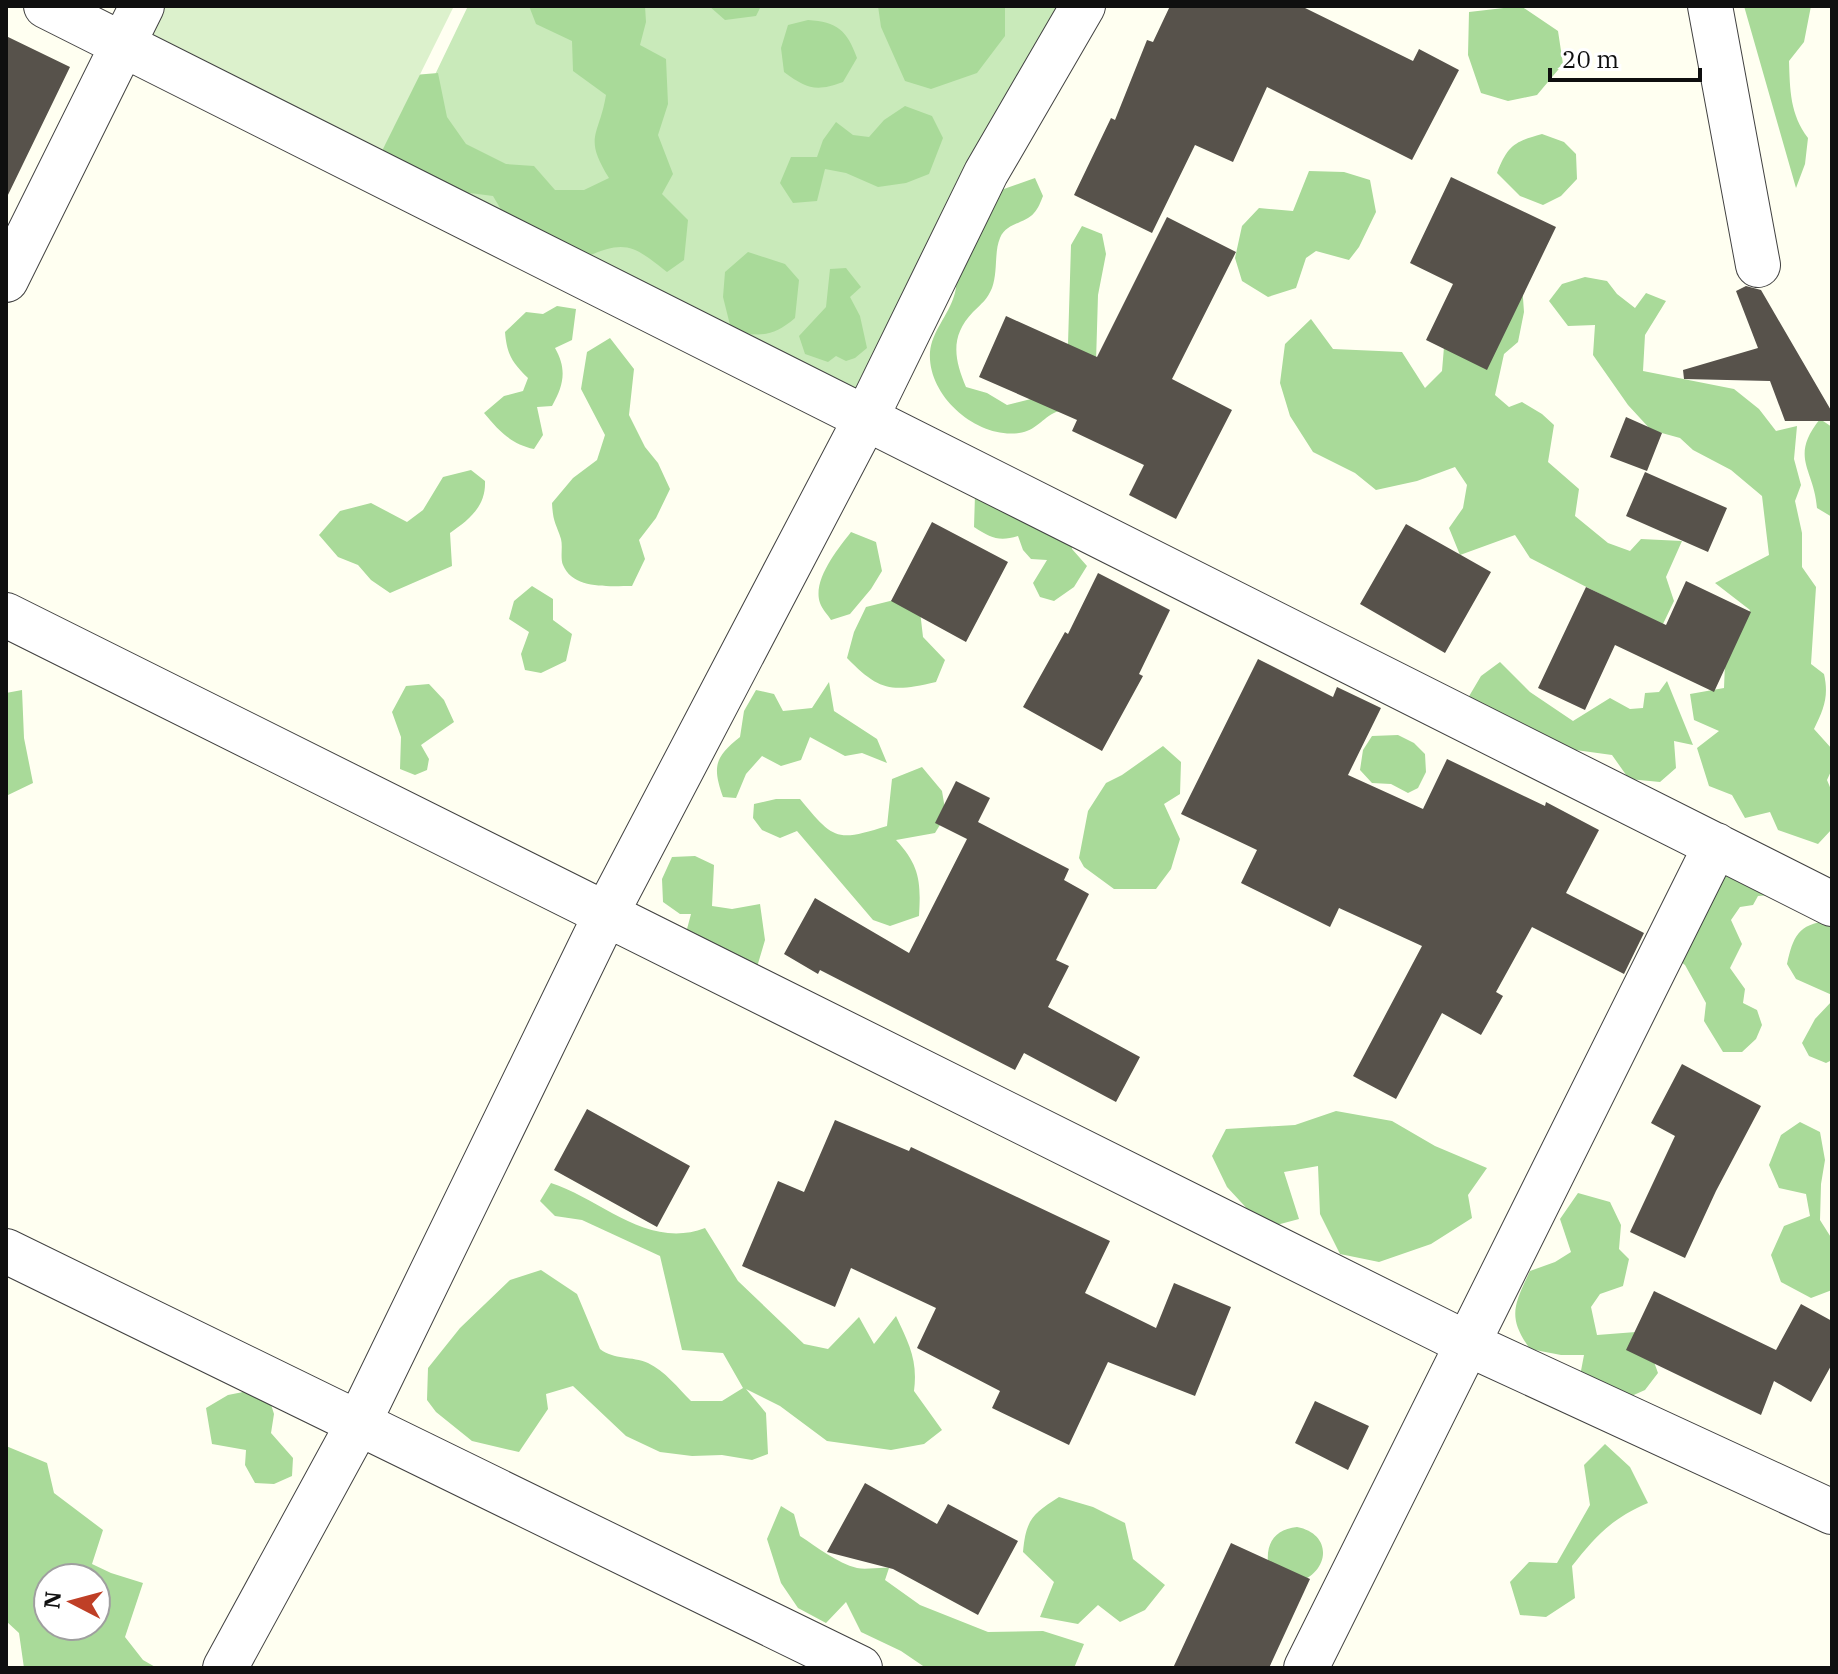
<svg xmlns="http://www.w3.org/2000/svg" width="1838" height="1674" viewBox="0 0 1838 1674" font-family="'IBM Plex Serif',serif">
<rect width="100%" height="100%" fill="#fffff1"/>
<path fill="#c9eaba" d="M468 6H1060L860 405 389 162 405 137Z"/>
<path fill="#a9da99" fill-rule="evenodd" d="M529 6H645L646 22 640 45 666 59 668 104 658 135 673 174 662 194 688 220 684 260 667 272C634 246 626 239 586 257L506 218 493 196 470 193 442 197 156 21 414 75 438 73 447 117 466 144 506 164 534 166 555 190H584L609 178C583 136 599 137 606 95L573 71 572 41 536 24Z
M709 6H761L756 16 725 20Z
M878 6H1005V36L977 73 931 89 905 81 881 27Z
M1521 6 1558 31 1563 64 1537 95 1508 101 1481 93 1468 55 1469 12Z
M1744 6H1811L1804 42 1789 61C1790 90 1790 114 1808 138L1805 164 1796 188Z
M808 20C837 22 847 30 857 58L843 82C816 92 807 89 784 72L781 48 788 25Z
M905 106 932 116 943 138 929 174 906 183 878 187 846 173 825 169 817 201 793 203 780 183 791 157H817L823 140 836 122 853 135 869 137 884 120Z
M1542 134 1564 142 1576 154 1577 179 1561 196 1543 205 1520 196 1497 173C1508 145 1514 142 1542 134Z
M1309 171 1344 172 1370 180 1376 212 1359 247 1349 260 1316 251 1306 258 1296 288 1268 297 1242 281 1235 258 1242 226 1259 208 1293 211Z
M1035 178 1043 196C1041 201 1038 209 1034 213 1025 224 1007 222 1000 238 994 252 998 272 992 288 987 300 982 303 973 312 950 336 954 359 966 387L987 393 1007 405 1031 399 1068 344 1071 245 1082 226 1102 234 1106 254 1098 295 1096 362 1073 407C1068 409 1061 410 1056 412 1042 418 1036 431 1019 433 977 439 927 396 930 352 932 331 948 316 954 296 957 288 956 280 958 272 964 246 975 221 984 196Z
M748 252 785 264 799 280 795 318C773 337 758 338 731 329L723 297 725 272Z
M846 268 861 287 850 297 860 316 867 348 855 358 846 361 836 356 828 362 805 354 799 336 826 307 830 269Z
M1585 277 1607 281 1617 294 1635 308 1646 293 1666 301 1645 335 1643 371 1734 389 1759 409 1776 431 1797 426 1794 459 1801 485 1795 501 1802 533V567L1816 587 1811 664 1824 674C1829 696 1824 709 1814 729L1832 749V769L1827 780 1832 792V829L1818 844 1778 830 1770 812 1745 818 1732 795 1709 786 1697 748 1719 731 1694 720 1690 694 1724 688 1725 663 1750 610 1715 583 1769 555 1762 496 1731 470 1693 450 1680 438 1651 430 1628 405 1593 355 1595 325 1568 326 1549 301 1562 284Z
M1522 284 1524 312 1518 342 1504 354 1495 395 1509 407 1522 402 1542 414 1554 425 1548 462 1579 489 1575 516 1608 543 1630 551 1641 539 1682 541 1666 577 1674 601 1663 624 1614 622 1602 595 1530 558 1515 535 1460 555 1449 528 1463 508 1467 485 1455 467 1417 481 1376 490 1355 473 1313 452 1290 416 1280 383 1285 344 1311 319 1333 349 1402 352 1425 388 1442 371 1444 347Z
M557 306 576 309 572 340 555 348C567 369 564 385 552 406L537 407 543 435 534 449C511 444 499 431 484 413L504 396 523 391 528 378C512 362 507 355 505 332L526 312 543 314Z
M610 338 634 369 629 415 645 447 658 463 670 489 656 518 639 540 645 559 632 586C610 586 573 590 563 565 560 558 563 547 561 539 556 523 553 523 552 503L573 478 597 460 605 435 581 389 587 352Z
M1820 419 1832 427V517L1817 508C1814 468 1789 458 1820 419Z
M471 470 485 481C486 506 470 519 450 533L452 566 390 593 371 580 358 565 338 557 319 535 340 511 371 503 407 522 423 510 443 477Z
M975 495 1071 526 1072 549 1087 566 1074 587 1054 601 1040 597 1033 583 1047 560 1031 559 1023 550 1018 536C999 542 991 538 974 527Z
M851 532 876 542 882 571 871 589 850 614 831 620C828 615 822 609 820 603 812 580 838 549 851 532Z
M532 586 553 599V620L572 634 566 661 541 673 525 670 521 654 529 632 509 619 514 601Z
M894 600 920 611 923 637 945 660 936 682C892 692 880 692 847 658L854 632 866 607Z
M1500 662 1530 692 1573 721 1610 698 1630 709 1643 708 1645 693 1659 692 1667 681 1693 745 1674 741 1676 768 1660 782 1629 779 1612 755 1561 748 1468 698 1481 676Z
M829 682 834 711 877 739 887 763 862 753 845 756 810 737 801 760 781 766 762 756 746 774 736 798 723 797C712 766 715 757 740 737L744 711 756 690 774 694 783 711 812 708Z
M429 684 444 700 454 722 421 745 429 759 427 770 415 775 400 769 401 737 392 712 406 686Z
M22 690 24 738 33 783 6 796V693Z
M1398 735 1414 743 1425 754 1426 772 1418 788 1408 793 1391 784 1372 783 1360 770 1363 750 1372 736Z
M1163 746 1181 762 1180 794 1164 804 1180 839 1171 869 1156 889H1114L1084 867 1079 858 1088 811 1106 783 1122 775Z
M922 767 942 791 946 815 935 833 896 840C920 866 921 882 919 916L890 926 873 920 797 831 780 838 762 830 753 818 754 804 776 799H800C834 840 836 842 887 826L892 779Z
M695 856 714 865 712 906 732 909 760 904 765 940 757 967 694 946 687 929 691 914H680L663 902 662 879 672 857Z
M1705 860 1771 895 1758 896 1753 905 1740 907 1731 920 1742 944 1730 968 1745 989 1743 1003 1757 1010 1762 1025 1756 1039 1742 1052H1723L1704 1021 1706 1003 1685 965 1676 958Z
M1828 921 1832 922V995L1796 979 1787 964C1793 937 1798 924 1828 921Z
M1832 1001V1060L1826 1063 1809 1056 1802 1043 1815 1019Z
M1336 1111 1392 1121 1435 1146 1487 1168 1468 1195 1472 1218 1431 1244 1379 1262 1340 1254 1320 1214 1318 1166 1284 1172 1299 1219 1265 1228 1227 1187 1212 1156 1226 1129 1295 1125Z
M1800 1122 1820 1132 1825 1160 1821 1184 1820 1220 1832 1239V1290L1811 1298 1781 1282 1771 1255 1784 1226 1810 1216 1806 1194 1779 1188 1769 1165 1781 1135Z
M551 1183C601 1199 648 1250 705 1228L738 1281 804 1344 828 1349 859 1317 874 1344 896 1316C909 1344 918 1360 914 1391L942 1430 924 1444 891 1450 827 1441 780 1406 746 1389 766 1413 768 1454 752 1460 722 1455 692 1456 660 1452 626 1436 573 1386 546 1394 548 1409 519 1452 472 1441 436 1412 427 1400 428 1368 460 1328 510 1280 541 1270 577 1294 600 1349C614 1360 632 1356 648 1363 665 1371 678 1388 691 1401H722L743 1388 723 1353 682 1350 660 1256 582 1220 555 1216 540 1201Z
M1578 1193 1610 1202 1621 1225 1619 1249 1629 1259 1623 1286 1600 1294 1591 1307 1597 1335 1636 1332 1649 1348 1658 1373 1645 1390 1618 1402 1580 1376 1584 1355H1561L1530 1349C1507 1317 1514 1305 1530 1271L1555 1262 1571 1252 1560 1219Z
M253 1390 269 1398 274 1414 271 1433 293 1458 292 1476 274 1484 255 1483 245 1465 246 1450 212 1444 206 1408 228 1395Z
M1605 1444 1630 1467 1648 1503C1612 1518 1596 1536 1572 1566L1575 1598 1546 1617 1520 1615 1510 1582 1529 1562 1557 1563 1590 1505 1584 1465Z
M6 1446 47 1463 54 1493 103 1530 92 1564 111 1573 143 1583 125 1637 143 1660 157 1668H24L19 1633 6 1621ZM48 1578H96V1626H48Z
M1059 1497 1093 1507 1125 1523 1133 1559 1165 1585 1145 1610 1120 1622 1098 1605 1078 1624 1040 1617 1054 1582 1023 1552C1026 1520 1032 1514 1059 1497Z
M781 1506 794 1514 800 1536C817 1547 837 1563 857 1568 866 1570 879 1567 889 1568L885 1580 920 1605 988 1632 1043 1631 1084 1644 1074 1668H926L901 1651 861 1632 846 1602 826 1623 798 1608 781 1583 767 1539Z
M1297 1527C1334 1534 1330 1574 1295 1583L1268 1563C1266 1542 1276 1529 1297 1527Z"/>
<path fill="#dcf1cc" d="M155 6H454L380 155 139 37Z"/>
<path fill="#57524b" d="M1170 6H1301L1413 61 1419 49 1459 70 1412 160 1267 87 1233 162 1195 145 1152 233 1074 195 1111 118 1115 120 1147 40 1153 42Z
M6 36 70 67 6 199Z
M1451 177 1556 227 1487 370 1426 340 1453 284 1410 263Z
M1167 217 1236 252 1172 379 1232 410 1176 519 1129 495 1144 465 1072 431 1077 420 979 377 1006 316 1097 357Z
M1746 286 1761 290 1832 412V421H1785L1770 381 1684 379 1683 370 1758 348 1736 291Z
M1626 417 1662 433 1647 471 1610 457Z
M1645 472 1727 508 1708 552 1626 516Z
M932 522 1008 562 966 642 891 601Z
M1406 524 1491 572 1445 653 1360 604Z
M1098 573 1170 610 1139 674 1143 676 1102 751 1023 707 1065 632 1068 634Z
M1686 581 1751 612 1714 692 1615 645 1585 710 1538 688 1586 587 1666 625Z
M1258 659 1333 697 1337 687 1381 708 1348 775 1423 809 1447 759 1545 806 1546 802 1599 830 1566 893 1644 933 1624 974 1532 927 1496 992 1503 996 1481 1035 1442 1013 1396 1099 1353 1076 1422 946 1339 908 1330 927 1241 883 1257 850 1181 814Z
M956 781 990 798 978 822 1069 869 1064 880 1089 894 1056 960 1069 966 1048 1007 1140 1057 1116 1102 1024 1053 1015 1070 820 970 818 974 784 954 815 898 909 953 967 839 935 823Z
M1682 1064 1761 1106 1716 1191 1685 1258 1630 1232 1675 1136 1651 1123Z
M587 1109 690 1166 657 1227 554 1170Z
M835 1120 909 1151 911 1147 1110 1241 1085 1293 1156 1328 1174 1283 1231 1307 1195 1396 1108 1362 1069 1445 992 1408 1000 1391 917 1348 936 1308 851 1268 835 1307 742 1266 778 1181 804 1192Z
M1654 1291 1776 1350 1801 1304 1832 1321V1364L1811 1402 1774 1381 1761 1415 1626 1350Z
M1315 1401 1369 1426 1348 1470 1295 1443Z
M865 1483 937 1524 948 1504 1018 1541 978 1615 893 1569 827 1552Z
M1231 1543 1310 1579 1269 1668H1173Z"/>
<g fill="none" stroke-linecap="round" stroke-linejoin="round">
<defs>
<path id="minor" d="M46 6 1832 904
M1710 6 1758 265
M6 280 142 6
M6 615 1468 1344 1832 1512
M6 1251 860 1668
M225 1668 358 1424 606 914 866 418 986 173 1083 6
M1306 1668 1716 845"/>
</defs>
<use href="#minor" stroke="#424242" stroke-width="46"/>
<use href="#minor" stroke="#fff" stroke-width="44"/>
</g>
<rect width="1838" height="1674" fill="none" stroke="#0f0f0f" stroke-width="16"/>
<g transform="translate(72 1602) rotate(276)"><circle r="38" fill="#ffffff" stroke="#9f9f9f" stroke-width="2"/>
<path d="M0-6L14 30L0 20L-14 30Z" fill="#bf3f26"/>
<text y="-12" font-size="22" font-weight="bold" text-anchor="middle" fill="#0f0f0f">N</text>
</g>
<path d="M1550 68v12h150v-12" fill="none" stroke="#0f0f0f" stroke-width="4"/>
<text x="1562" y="68" font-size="24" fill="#0f0f0f" stroke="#ffffff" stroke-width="6" paint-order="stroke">20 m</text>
</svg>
